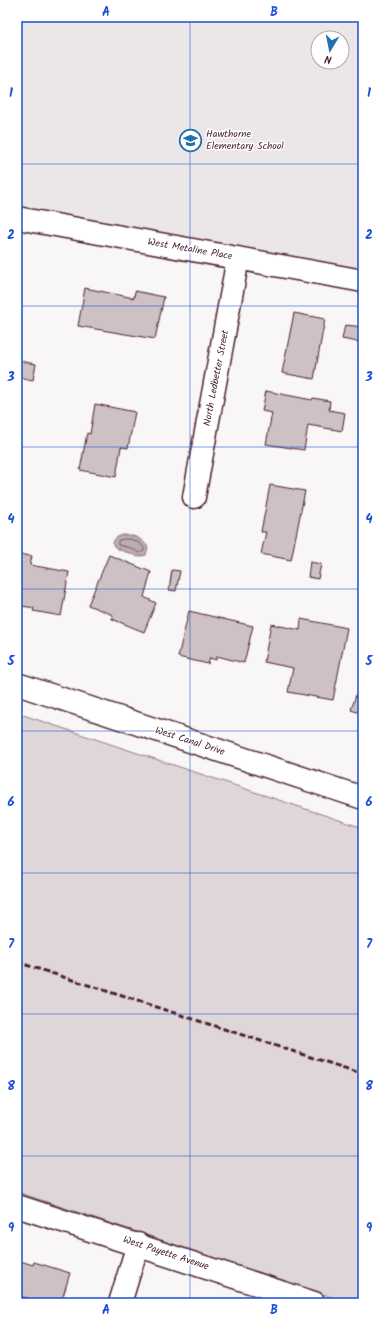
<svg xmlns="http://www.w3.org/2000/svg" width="380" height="1320" viewBox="0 0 380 1320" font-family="Kalam,sans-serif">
<rect width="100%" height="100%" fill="#f8f6f7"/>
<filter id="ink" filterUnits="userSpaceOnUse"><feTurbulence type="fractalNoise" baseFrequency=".025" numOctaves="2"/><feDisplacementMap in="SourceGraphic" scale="8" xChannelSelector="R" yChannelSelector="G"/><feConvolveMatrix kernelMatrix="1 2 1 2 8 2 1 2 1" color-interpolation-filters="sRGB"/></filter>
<g filter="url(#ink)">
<path fill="#ebe6e8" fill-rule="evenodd" d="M17 17H363V281L17 218ZM318 38H342V62H318Z"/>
<path fill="#ded6d9" stroke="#947a82" d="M17 713 363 828V1303H350L17 1192Z"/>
<path fill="#bdadb0" stroke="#8f747b" d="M123 535C135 535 141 538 148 547L146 555 138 557C130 552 117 551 113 545 113 538 117 537 123 535Z"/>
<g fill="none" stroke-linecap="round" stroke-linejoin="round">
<path stroke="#785860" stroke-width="1" d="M124 539C133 539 139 541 144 548V551L139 553 131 548 118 545V541Z"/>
</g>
<path fill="#cdc1c4" stroke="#4a1f2b" d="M85 288 134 298 135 291 164 297 155 339 78 326Z
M294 313 325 319 314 379 282 373Z
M345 325 363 327V343L342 339Z
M19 361 36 364 33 380 17 377Z
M266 391 312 400 313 398 330 401 329 410 345 413 342 431 308 425 304 450 266 444 272 413 262 411Z
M95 404 135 412 128 448 121 447 116 477 80 470 87 433 90 434Z
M270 485 305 491 291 560 261 554 266 532H261Z
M17 554 32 556 30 565 69 572 61 616 33 611 34 608 17 605Z
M109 555 151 572 144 597 156 603 144 632 112 619 113 615 88 605Z
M310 562 321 564 318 579 308 577Z
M172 570 180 571 176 591 169 590Z
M189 611 253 626 244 663 217 656 216 660 210 658 208 664 178 657Z
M301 619 347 628 333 700 288 692 293 668 264 662 271 624 300 630Z
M363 674V714L351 710Z
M17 1260 33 1265 34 1262 70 1273 61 1303H44L17 1295Z"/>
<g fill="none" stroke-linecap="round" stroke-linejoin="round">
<defs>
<path id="minor" d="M17 218 363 281
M194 497 238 258
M17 1206 314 1303
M120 1303 138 1244"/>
<path id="tertiary" d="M17 684 363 798"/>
</defs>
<use href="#minor" stroke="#4a1f2b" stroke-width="25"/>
<use href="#tertiary" stroke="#4a1f2b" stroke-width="25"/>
<use href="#minor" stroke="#fff" stroke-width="22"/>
<use href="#tertiary" stroke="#fff" stroke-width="22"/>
<path stroke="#4a1f2b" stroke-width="3" stroke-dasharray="6 3" stroke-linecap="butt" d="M17 962 363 1074"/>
</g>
</g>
<path fill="none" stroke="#1d4ed8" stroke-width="1" stroke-opacity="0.55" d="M190 17V1303M17 164H363M17 306H363M17 447H363M17 589H363M17 731H363M17 873H363M17 1014H363M17 1156H363"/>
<defs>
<symbol id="school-ring" viewBox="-11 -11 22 22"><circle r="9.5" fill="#fff" stroke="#1f6fb2" stroke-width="1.5"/><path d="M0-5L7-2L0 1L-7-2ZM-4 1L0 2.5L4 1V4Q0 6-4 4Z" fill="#1f6fb2"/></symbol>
</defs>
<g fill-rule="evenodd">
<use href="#school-ring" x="178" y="128" width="25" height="25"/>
</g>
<g text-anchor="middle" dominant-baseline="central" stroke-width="3" stroke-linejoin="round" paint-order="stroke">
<g font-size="10" fill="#4a1f2b" stroke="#fff" text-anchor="start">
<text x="206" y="134">Hawthorne<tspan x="206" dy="12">Elementary School</tspan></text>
</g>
<g font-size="10" fill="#4a1f2b" stroke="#fff">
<text transform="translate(190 249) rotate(10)">West Metaline Place</text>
<text transform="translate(216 378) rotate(-79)">North Ledbetter Street</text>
<text transform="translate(190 741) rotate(18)">West Canal Drive</text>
<text transform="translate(166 1253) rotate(18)">West Payette Avenue</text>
</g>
</g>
<rect width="380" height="1320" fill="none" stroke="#fff" stroke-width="44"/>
<g transform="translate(330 50) rotate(190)"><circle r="19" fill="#ffffff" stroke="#b7a5aa"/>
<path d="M0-3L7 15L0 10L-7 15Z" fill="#1f6fb2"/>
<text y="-6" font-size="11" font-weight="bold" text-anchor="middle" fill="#4a1f2b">N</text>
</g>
<rect x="22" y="22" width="336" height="1276" fill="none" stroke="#1d4ed8" stroke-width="1.5"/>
<g font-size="13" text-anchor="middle" font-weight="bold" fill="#1d4ed8">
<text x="106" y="16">A</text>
<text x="274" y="16">B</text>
<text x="11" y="97">1</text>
<text x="369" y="97">1</text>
<text x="11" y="239">2</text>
<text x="369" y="239">2</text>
<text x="11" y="381">3</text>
<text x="369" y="381">3</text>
<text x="11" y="523">4</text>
<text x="369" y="523">4</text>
<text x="11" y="665">5</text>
<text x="369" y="665">5</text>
<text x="11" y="806">6</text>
<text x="369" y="806">6</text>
<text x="11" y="948">7</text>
<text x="369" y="948">7</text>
<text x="11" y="1090">8</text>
<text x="369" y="1090">8</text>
<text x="11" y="1232">9</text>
<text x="369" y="1232">9</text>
<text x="106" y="1314">A</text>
<text x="274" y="1314">B</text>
</g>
</svg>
